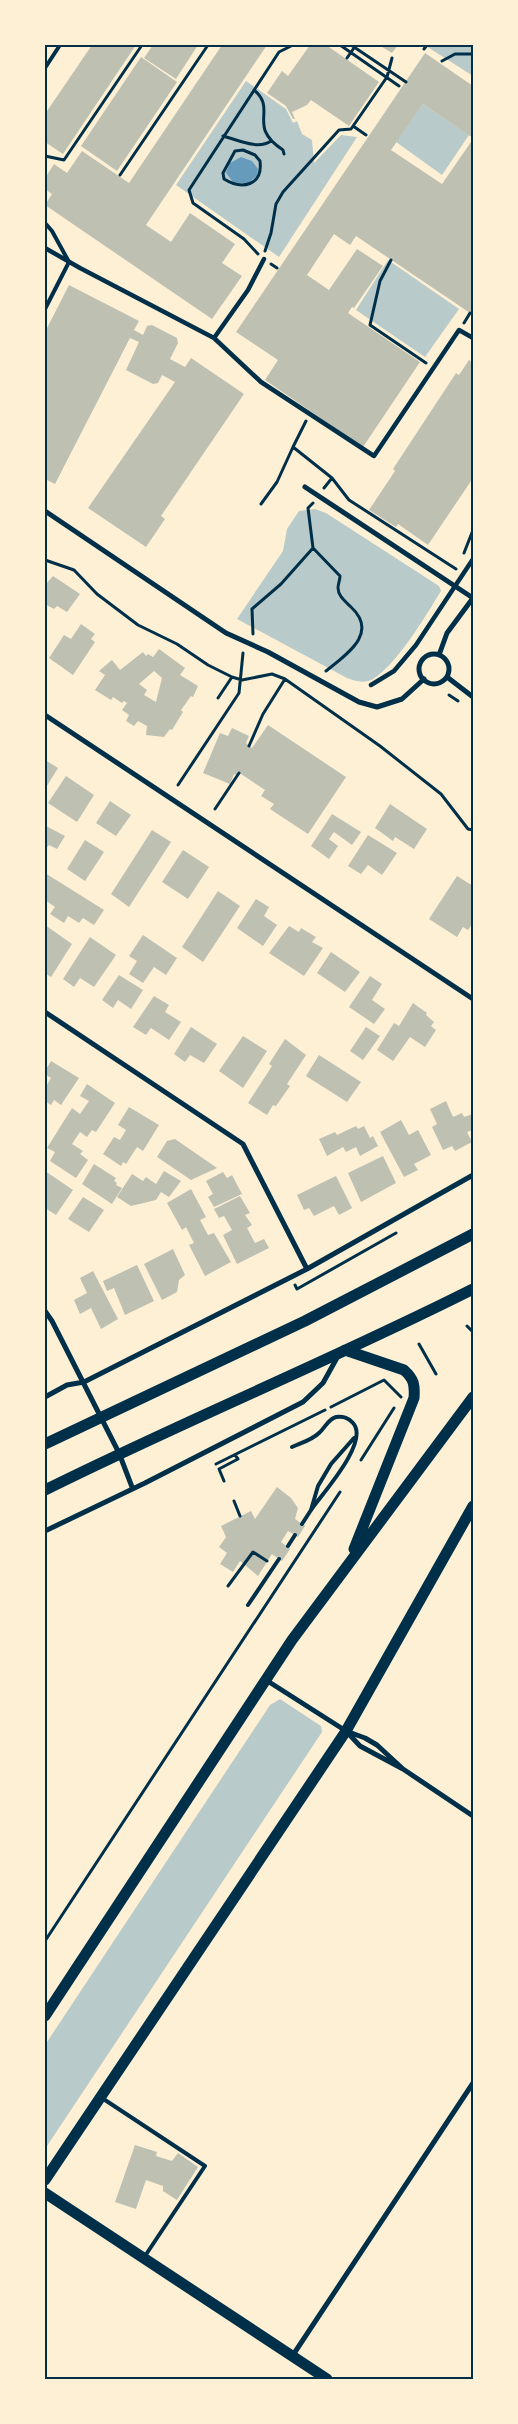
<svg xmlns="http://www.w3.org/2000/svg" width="518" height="2424" viewBox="0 0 518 2424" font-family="'Work Sans',sans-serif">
<rect width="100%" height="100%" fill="#fdf0d5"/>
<path fill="#b9caca" d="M426 45H473V76L426 46Z
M246 81 286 109 293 123 297 121 302 134 312 140 314 163 341 135 357 137 279 257 176 185Z
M423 104 469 135 442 175 396 142Z
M388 260 459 309 425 357 356 310Z
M315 509 326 513 439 586 441 591C425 617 398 663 373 679 365 684 354 681 347 678L237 619 283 551 287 529 299 511Z
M280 1699 321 1726 322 1732 45 2149V2045L270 1705Z"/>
<path fill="#669bbc" d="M241 157 252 161 258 169 257 176 247 184 233 182 226 173 230 163Z"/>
<path fill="#bec0b2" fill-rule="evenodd" d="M92 45H136L63 154 45 142V114Z
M153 45H198L176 79 144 58Z
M222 45H267L146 225 171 242 190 213 235 244 222 263 242 276 212 319 45 205 52 194 45 189V178L54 164 67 173 82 151 129 183Z
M310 45H326L379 82 349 126 311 100 307 105 292 112 295 119H293L286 106 267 93 282 71 288 76Z
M379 45H398L392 53Z
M425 53 473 86V138L423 104 391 150 442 184 473 139V315L356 236 350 245 334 234 307 275 329 290 357 249 383 266 354 308 352 307 348 313 420 362 363 447 265 380 278 360 236 332Z
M141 57 177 82 117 171 81 146Z
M69 285 139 321 134 330 143 335 147 326 152 325 177 338 178 343 170 359 185 367 191 358 244 394 161 516 165 519 146 547 88 508 175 382 162 375 158 383 153 384 126 370 139 342 130 338 55 484 45 479V332Z
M469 360 473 363V478L428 545 398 524 396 527 369 510 395 471 393 469 456 373 459 375Z
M53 576 80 594 67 612 57 606 54 609 45 604V585Z
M81 624 95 634 91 639 95 642 73 675 49 658 64 635 71 639Z
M159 649 185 668 180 675 198 686 193 697 191 696 181 710 183 712 172 730 170 729 164 737 146 735 147 726 138 721 134 726 126 721 129 715 122 710 127 703 124 701 122 703 113 697 111 700 95 690 105 675 99 671 112 660 120 670 143 652 146 656 148 654 153 657ZM154 671 162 678 156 702 144 695 147 690 139 684Z
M268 725 346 777 308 834 270 809 274 804 261 796 265 790 238 772 236 775 234 774 230 784 203 773 220 733 228 736 232 728 249 736 246 743 252 748Z
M45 760 58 768 45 789Z
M66 776 94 795 77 822 48 803Z
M110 801 131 815 116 836 96 823Z
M390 804 427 829 414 849 395 837 393 841 375 828Z
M332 814 361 832 352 845 334 832 329 839 338 846 329 859 311 846Z
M46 826 65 836 57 849 49 845 45 850Z
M152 830 171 842 129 907 111 894Z
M368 835 397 853 382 875 368 865 361 874 348 866Z
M85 840 104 852 85 881 67 869Z
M183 850 209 867 188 899 162 882Z
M45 873 104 910 94 925 83 918 79 923 68 916 64 923 50 914 55 907 45 900Z
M457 876 473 886V923L468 930 463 927 457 937 429 919Z
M218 891 240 906 203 962 182 947Z
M256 899 269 907 264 916 277 925 263 946 237 928Z
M45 925 72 944 51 977 45 973Z
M289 926 299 932 301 928 316 937 312 942 323 948 304 976 269 953Z
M143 935 177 958 166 975 154 967 143 983 129 974 137 961 129 956Z
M90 937 116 955 94 987 80 978 74 987 63 979Z
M331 952 360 972 345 992 317 973Z
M119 975 143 990 131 1009 118 1000 113 1008 102 1000Z
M370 976 382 984 372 1000 385 1009 374 1024 349 1007Z
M154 996 169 1005 165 1012 181 1022 169 1040 151 1028 146 1035 133 1027Z
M413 1003 427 1013 426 1015 434 1022 431 1026 436 1030 425 1047 410 1037 393 1061 377 1050 394 1023 399 1026Z
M191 1027 217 1044 204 1063 190 1055 185 1062 174 1054Z
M366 1027 380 1036 363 1060 350 1051Z
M243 1036 267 1051 243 1088 219 1071Z
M285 1039 306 1055 287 1084 290 1086 276 1106 273 1105 267 1115 248 1103 272 1066 269 1064Z
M319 1055 361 1082 347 1102 306 1076Z
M51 1061 79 1078 61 1105 54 1100 51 1105 45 1101V1088L51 1078 45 1074V1071Z
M87 1084 115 1103 96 1132 92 1130 87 1137 80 1132 72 1144 83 1151 80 1154 88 1160 76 1178 50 1161 55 1152 47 1148 72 1108 80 1114 89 1101 80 1096Z
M446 1101 453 1117 462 1113 464 1117 473 1114V1130L467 1132 472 1142 455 1151 452 1146 443 1150 432 1127 437 1124 430 1109Z
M129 1107 159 1125 143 1151 137 1147 126 1164 123 1162 121 1166 103 1154 114 1137 120 1140 126 1130 118 1125Z
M401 1120 409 1135 418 1130 431 1155 414 1164 418 1170 404 1177 380 1132Z
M356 1126 358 1129 364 1126 370 1138 373 1136 378 1146 360 1156 356 1147 346 1152 343 1147 327 1156 319 1139 335 1132 337 1135Z
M175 1139 217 1168 191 1180 157 1157 167 1141Z
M383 1156 396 1183 361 1202 348 1173Z
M94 1164 116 1178 114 1181 117 1183 116 1185 122 1188 112 1204 82 1184Z
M45 1171 73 1190 56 1215 45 1208Z
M164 1171 181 1181 169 1197 161 1192 156 1200 131 1206 117 1197 132 1174 143 1181 146 1177 156 1184Z
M223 1172 227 1178 232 1175 242 1194 214 1207 208 1197 213 1194 206 1181Z
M336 1176 352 1208 339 1215 334 1206 314 1216 309 1208 304 1210 297 1195Z
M191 1189 206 1217 200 1220 208 1235 214 1233 231 1262 205 1276 189 1245 194 1243 186 1227 182 1230 167 1203Z
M240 1196 250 1213 245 1215 252 1225 247 1228 255 1243 264 1239 269 1248 237 1264 223 1235 232 1230 224 1216 219 1218 214 1209Z
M83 1197 104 1210 89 1232 68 1219Z
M173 1249 185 1275 179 1280 177 1292 162 1300 144 1264Z
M137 1265 154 1301 125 1315 114 1288 107 1291 103 1281Z
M93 1271 118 1319 101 1329 91 1308 80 1314 74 1300 87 1293 80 1278Z
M277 1487 291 1498 298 1508 295 1519 305 1526 298 1537 288 1531 281 1542 290 1549 282 1561 272 1554 258 1576 240 1561 233 1572 220 1564 227 1553 219 1547 226 1537 221 1526 251 1511 255 1519Z
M135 2145 157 2152 156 2156 172 2161 178 2153 198 2167 177 2200 163 2191V2186L146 2180 136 2209 115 2202Z"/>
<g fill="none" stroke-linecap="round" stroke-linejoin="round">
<path stroke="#003049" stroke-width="3" d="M340 45 399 86
M351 45 406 82
M424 49 427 45
M347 58 356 45
M442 61 455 54H473
M254 90C278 110 246 126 283 150L284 154
M353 126 366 135
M223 136C238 140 258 150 271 141
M243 150 255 155 260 161C263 186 242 190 224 179L223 173 235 151Z
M45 156 64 160 142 45
M120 175 208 45
M265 251 271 233 276 204 283 192 339 130 351 129 387 77 392 58
M258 254 244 239 193 203 189 190 279 52 293 45
M391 260 380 281 370 325 426 363
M271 264 277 268
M464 323 470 313
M306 421 293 447 332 478 349 500 456 569
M324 488 332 478
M261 504 277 482 293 447
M313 548 340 576C340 580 338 584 338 588 338 596 345 601 351 607 379 633 347 654 326 671
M464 553 473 530
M45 560 74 570 97 594 138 625 177 644 208 665 232 677 242 680 272 674 285 679 380 746 441 794 468 829 473 830
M253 634 252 609 281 584 313 548 308 508 313 503
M449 695 458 701
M218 698 232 677
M249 746 263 714 285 679
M178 785 239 693 243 653
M215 809 239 773
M295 1285 297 1289 396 1233
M467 1326 473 1332
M419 1344 436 1374
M331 1407 384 1380 401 1397
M361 1460 394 1408
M216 1464 325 1410
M224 1481 219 1469 238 1459 235 1455
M234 1501 240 1516
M228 1586 253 1552 267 1561
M45 1941 340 1492"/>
<path stroke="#003049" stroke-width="4" d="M45 68 60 45
M45 223 52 231 69 262 45 309
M292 1447C301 1443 312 1440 319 1433 325 1428 328 1419 336 1417 342 1416 349 1418 353 1423 370 1442 322 1494 311 1510
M302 1524 311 1510 318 1486 331 1464 354 1438
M288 1546 295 1535
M248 1605 279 1559
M102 2098 205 2166 145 2256"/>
<path stroke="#003049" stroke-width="4.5" d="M45 248 80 268 214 338 261 382 374 456 459 330 473 338
M214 338 248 290 264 259
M371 685 394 671 416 645 473 559"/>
<path stroke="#003049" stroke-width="5" d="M305 487 473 598
M45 511 226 633 268 652 359 702 377 707 402 699 424 679
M419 669a15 15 0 1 1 30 0a15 15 0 1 1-30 0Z
M439 655 447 633 473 598
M447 677 473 697
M45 715 473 999
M45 1012 243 1144 307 1269
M45 1311 52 1321 119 1453 132 1487
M45 1397 67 1385 84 1382 307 1269 473 1175
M45 1531 145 1483 303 1402 323 1383 338 1356
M266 1680 346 1731 365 1738 377 1745 403 1769
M347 1732 360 1746 403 1769 473 1816
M293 2355 473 2083"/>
<path stroke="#003049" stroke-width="11" d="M45 2193 327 2379"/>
<path stroke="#003049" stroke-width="11" d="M345 1350 404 1370C414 1379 415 1385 414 1398L354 1549
M45 1444 305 1321 473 1234
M45 1490C186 1420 332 1360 473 1289
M45 2016 292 1640 473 1397
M45 2180 346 1731 473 1506"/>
</g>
<rect width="518" height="2424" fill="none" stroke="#fdf0d5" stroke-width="92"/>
<rect x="46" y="46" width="426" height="2332" fill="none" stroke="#003049" stroke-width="2"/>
</svg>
